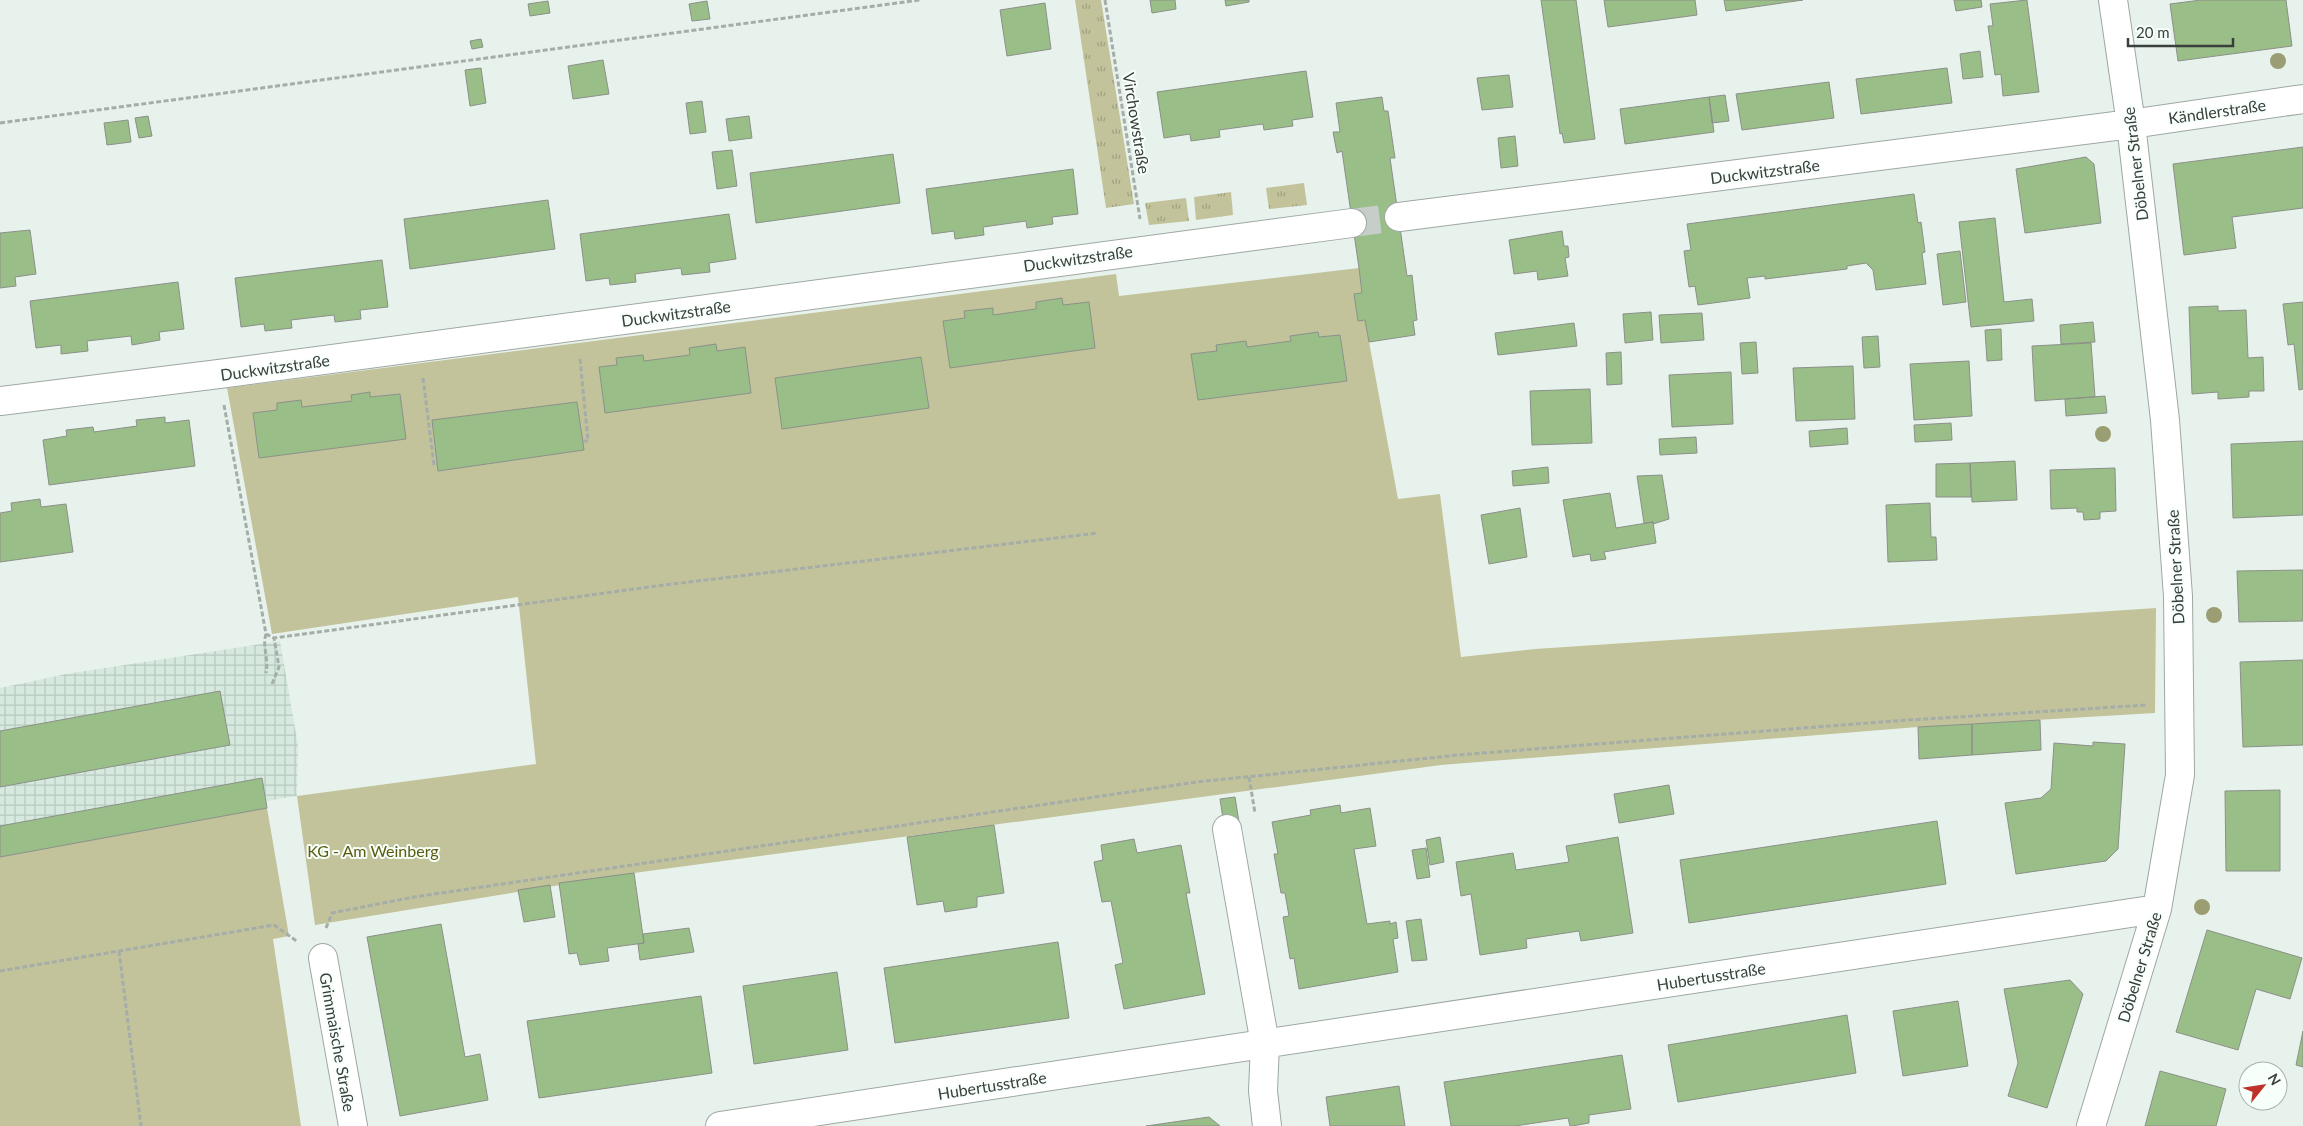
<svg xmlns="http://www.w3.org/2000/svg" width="2303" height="1126" viewBox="0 0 2303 1126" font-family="Lato,sans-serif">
<defs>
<pattern id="industrial-grid" width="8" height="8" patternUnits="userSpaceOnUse" patternTransform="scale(1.25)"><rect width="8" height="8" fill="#d6e9df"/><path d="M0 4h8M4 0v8" fill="none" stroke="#b8c9c0"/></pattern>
<pattern id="grass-tufts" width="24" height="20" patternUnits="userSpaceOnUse" patternTransform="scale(1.25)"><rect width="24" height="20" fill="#c2c39b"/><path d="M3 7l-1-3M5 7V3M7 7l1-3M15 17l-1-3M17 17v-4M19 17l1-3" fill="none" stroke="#9fa080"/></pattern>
</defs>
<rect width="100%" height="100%" fill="#e8f2ec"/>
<path fill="url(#industrial-grid)" d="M280 641 298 745 297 796 267 801V808L0 857V688L66 674Z"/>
<path fill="url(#grass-tufts)" d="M1075 0H1101L1134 204 1106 208Z
M1304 183 1307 205 1269 209 1266 188Z
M1231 192 1233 215 1196 220 1194 197Z
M1186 198 1189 221 1149 225 1145 203Z"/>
<path fill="#c2c39b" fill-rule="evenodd" d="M1359 268 1362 293 1354 294 1358 321 1365 320 1398 499 1440 494 1461 657 1535 649 2156 608 2155 713 1918 727 1441 765 634 873 315 925 297 796 536 764 518 597 272 634 227 388 1116 274 1119 296ZM1062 298 1063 305 1089 302 1095 348 950 368 943 321 965 318 964 311 992 308 993 315 1036 309V302ZM1318 332 1319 337 1340 335 1347 381 1198 400 1191 354 1217 351V345L1246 341 1247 347 1291 341 1290 336ZM716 344 717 351 744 347 751 393 605 413 599 368 617 365 616 358 643 355 644 361 690 355ZM921 357 929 408 782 429 775 378ZM369 392 370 397 400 394 406 439 259 458 253 413 277 410V403L300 400 302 407 352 401 351 395ZM577 402 584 450 438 471 432 420Z
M267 808 289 936 273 939 301 1126H0V857Z"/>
<path fill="#9abe88" stroke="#8b9088" d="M1150 0H1175L1176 9 1152 13Z
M1225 0H1249V2L1226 6Z
M1541 0H1576L1595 139 1564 143 1562 133 1560 134Z
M1604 0H1695L1697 15 1608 27Z
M1724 0H1803L1726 11Z
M1954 0H1981L1982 7 1956 11Z
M2027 0 2039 92 2003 96 2001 74 1995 75 1988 26H1993L1990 4Z
M2201 0H2286L2292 46 2178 61 2170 4Z
M548 1 550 13 530 16 528 4Z
M707 1 710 19 692 21 689 4Z
M1045 3 1051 49 1007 56 1000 10Z
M481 39 483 47 472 49 470 41Z
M1980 51 1983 77 1963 79 1960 54Z
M603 60 609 94 573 99 568 66Z
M481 68 486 103 470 106 465 70Z
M1947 68 1952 103 1861 114 1856 79Z
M1306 71 1313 117 1292 120 1293 126 1264 130 1263 124 1219 130 1220 137 1191 141 1190 134 1164 138 1157 92Z
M1509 75 1513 107 1482 110 1477 78Z
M1829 82 1834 118 1742 130 1736 94Z
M1725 95 1729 121 1712 123 1709 97Z
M1382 97 1384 111H1388L1395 158H1390L1407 276 1412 275 1417 320 1413 321 1415 335 1369 342 1365 320 1358 321 1354 294 1362 293 1359 268 1342 151 1337 153 1333 132H1340L1336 103Z
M1709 97 1714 132 1625 144 1620 109Z
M702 101 706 132 690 134 686 103Z
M148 116 152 136 139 138 135 118Z
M749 116 752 138 729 141 726 119Z
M128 120 131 142 107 145 104 123Z
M1515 136 1518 166 1501 168 1498 138Z
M2303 147V208L2232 217 2236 248 2184 255 2173 164Z
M732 150 737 186 717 189 712 152Z
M893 154 900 203 756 223 750 173Z
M2086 157 2094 164 2101 223 2025 233 2016 169Z
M1073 169 1078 214 1052 217 1053 224 1027 228 1026 221 983 227 984 235 955 239 954 231 932 234 926 189Z
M1914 194 1918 223 1921 222 1925 252 1922 253 1926 284 1876 290 1873 270 1866 263 1847 266V269L1765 279V276L1747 278 1750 298 1698 305 1695 286 1689 287 1684 251 1691 250 1687 224Z
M548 200 555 249 410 269 404 219Z
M729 214 736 259 709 263 710 272 682 275 681 268 635 274 636 282 610 285 609 278 586 281 580 234Z
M1995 218 2004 302 2032 299 2034 321 1971 327 1959 222Z
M30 230 36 274 15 277 16 286 0 288V233Z
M1562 231 1564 246H1568L1569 257 1565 258 1568 276 1538 280 1537 271 1514 274 1509 240Z
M1960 251 1966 302 1943 305 1937 254Z
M382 260 388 307 360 310 361 319 335 322 334 315 291 320 292 328 265 331 264 324 241 327 235 278Z
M178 282 184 329 159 332 160 340 132 345 131 336 87 341 88 351 61 354V345L36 348 30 301Z
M1062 298 1063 305 1089 302 1095 348 950 368 943 321 965 318 964 311 993 308V315L1036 309V302Z
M2303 302V389L2299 390 2294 344 2288 345 2283 304Z
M2218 306V311L2246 310 2248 358 2263 357 2264 391H2249V397L2218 399V392L2192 394 2189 307Z
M1651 312 1653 340 1625 343 1623 314Z
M1702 313 1704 340 1661 343 1659 315Z
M2093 322 2095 342 2061 344 2060 325Z
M1574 323 1577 346 1498 355 1495 333Z
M2001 329 2002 360 1987 361 1985 330Z
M1318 332 1319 337 1340 335 1347 381 1198 400 1191 354 1217 351 1216 345 1246 341 1247 347 1291 341 1290 336Z
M1878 336 1880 367 1864 368 1862 337Z
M1756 342 1758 373 1742 374 1740 343Z
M2091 343 2095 397 2035 401 2032 346Z
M716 344 717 351 745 347 751 393 605 413 599 367 617 365 616 358 643 355 644 361 690 355 689 348Z
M1621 352 1622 384 1607 385 1606 353Z
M921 357 929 408 782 429 775 378Z
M1969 361 1972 416 1914 420 1910 364Z
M1853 366 1855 419 1796 421 1793 368Z
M1731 372 1733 424 1672 427 1669 375Z
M1590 389 1592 443 1532 445 1530 391Z
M370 392V397L400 394 406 439 259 458 253 413 277 410V403L301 400 302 407 352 401 351 395Z
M2105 396 2107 413 2066 416 2065 399Z
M577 402 584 450 438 471 432 420Z
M165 417V423L189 420 195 466 49 485 43 440 67 436 66 430 93 427 94 432 137 426 136 420Z
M1951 423 1952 440 1915 442 1914 425Z
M1847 428 1848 444 1810 447 1809 431Z
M1696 437 1697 453 1660 455 1659 439Z
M2303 441V515L2233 518 2231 444Z
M2015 461 2017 500 1972 502 1970 463Z
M1970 463 1971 497H1936V464Z
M1548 467 1549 483 1513 486 1512 471Z
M2115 468 2116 511 2100 512V519L2084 520 2083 512H2077V508L2051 509 2050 470Z
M1662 475 1669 519 1653 524V522L1644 523 1637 476Z
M1610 493 1616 528 1653 522 1656 543 1604 552 1606 559 1591 561 1590 554 1573 557 1563 500Z
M40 499 41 507 66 504 73 552 0 562V513L12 511 11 503Z
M1930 503 1931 537H1936L1937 560 1888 562 1886 505Z
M1520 508 1527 557 1489 564 1481 515Z
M2303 570V621L2239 622 2237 571Z
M2303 660V745L2243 747 2240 662Z
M220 691 230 745 0 787V731Z
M2040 720 2041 750 1972 755V724Z
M1972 724V755L1919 759 1918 727Z
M2093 742 2125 744 2118 849 2106 861 2016 874 2005 803 2041 798 2051 789 2054 743 2093 746Z
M262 778 267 808 0 857V826Z
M1669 785 1674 814 1619 823 1614 794Z
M2280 790V871H2226L2225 791Z
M1235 797 1239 822 1224 825 1220 799Z
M1340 805 1341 813 1370 808 1376 846 1354 849 1367 924 1390 921V924L1396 922 1398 938 1393 939 1398 972 1299 989 1294 958 1290 959 1283 917 1289 916 1285 893H1281L1274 854H1278L1272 822 1311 815 1310 810Z
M1937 821 1946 884 1689 923 1680 860Z
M994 825 1004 893 977 897V907L951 911 945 912 943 901 917 905 907 837Z
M1440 837 1444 862 1430 865 1426 840Z
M1618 837 1633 933 1581 941 1579 931 1526 939 1527 948 1480 955 1471 894 1461 896 1456 862 1513 853 1516 870 1569 862 1566 846Z
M1134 839 1137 853 1181 845 1190 893H1186L1205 994 1124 1009 1115 965 1123 963 1111 901 1102 902 1094 862 1103 860 1101 845Z
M1426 848 1430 877 1417 879 1412 850Z
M634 873 644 943 607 948 609 961 580 965 577 953 569 954 559 883Z
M550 885 555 917 524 922 518 890Z
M1421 919 1427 960 1412 961 1406 921Z
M441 924 465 1057 480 1054 488 1100 400 1116 367 937Z
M689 928 694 952 640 960 638 944 644 943 643 934Z
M2207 930 2302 958 2290 999 2256 989 2238 1050 2176 1032Z
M1058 942 1069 1018 895 1043 884 968Z
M837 972 848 1050 754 1064 743 986Z
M2070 980 2083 994 2047 1108 2008 1096 2018 1063 2004 989Z
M701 996 712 1073 539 1098 527 1021Z
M1958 1001 1968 1066 1903 1076 1893 1011Z
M1847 1015 1856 1073 1678 1102 1668 1045Z
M2303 1031V1067L2296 1065Z
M1622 1055 1631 1109 1589 1115V1123L1572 1126H1570L1568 1118 1515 1126H1451L1444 1082Z
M2160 1071 2226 1089 2216 1126H2145Z
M1399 1086 1405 1126H1330L1326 1097Z
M1209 1117 1220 1126H1146Z"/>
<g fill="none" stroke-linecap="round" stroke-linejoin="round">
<path stroke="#c5cec9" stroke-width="28" stroke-dasharray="28 14" stroke-linecap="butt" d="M1352 223 1399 217"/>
<defs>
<path id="minor" d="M1399 217 2131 124 2303 99
M0 401 219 374 1352 223
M1227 829 1265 1044 1263 1091 1267 1126
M323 958 353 1126
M720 1126 2157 909
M2091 1126 2157 909 2180 775 2178 596 2165 420 2131 124 2113 0"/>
</defs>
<use href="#minor" stroke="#9ea8a2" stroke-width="30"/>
<path stroke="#a5ada8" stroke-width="3" stroke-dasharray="5 2.5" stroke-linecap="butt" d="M1105 0 1140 219
M0 123 920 0
M580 359 588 441H583
M423 378 434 465 437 464
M224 405 266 634 274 638 664 585 1098 533
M266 634C262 647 269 659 266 673
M272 684 279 667 274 638
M1249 777 1255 813
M326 928 332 913 414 897 1197 782 1458 755 1635 741 1894 721 2147 705
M119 951 141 1126
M0 971 274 925 298 942"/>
<use href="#minor" stroke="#fff" stroke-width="28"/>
</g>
<g fill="#9b9e72">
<circle cx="2278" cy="61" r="8"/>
<circle cx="2103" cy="434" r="8"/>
<circle cx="2214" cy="615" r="8"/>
<circle cx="2202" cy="907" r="8"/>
</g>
<g text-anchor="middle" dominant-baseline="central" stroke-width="4" stroke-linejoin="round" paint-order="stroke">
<g font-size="16" fill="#3a3e3c" stroke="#f6fffa">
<text transform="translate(2217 111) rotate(-8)">Kändlerstraße</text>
<text transform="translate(1137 123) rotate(81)">Virchowstraße</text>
<text transform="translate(2135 164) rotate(-97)">Döbelner Straße</text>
<text transform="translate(1765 171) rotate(-7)">Duckwitzstraße</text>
<text transform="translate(1078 258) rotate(-8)">Duckwitzstraße</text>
<text transform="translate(676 313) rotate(-8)">Duckwitzstraße</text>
<text transform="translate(275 367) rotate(-8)">Duckwitzstraße</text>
<text transform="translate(2175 567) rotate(-93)">Döbelner Straße</text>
<text transform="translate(2139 967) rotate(-73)">Döbelner Straße</text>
<text transform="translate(1711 976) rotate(-9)">Hubertusstraße</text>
<text transform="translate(338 1042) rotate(80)">Grimmaische Straße</text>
<text transform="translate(992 1085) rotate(-9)">Hubertusstraße</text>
</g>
<g font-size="16" fill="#5c5a0f" stroke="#f6fffa">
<text x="373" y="850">KG - Am Weinberg</text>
</g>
</g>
<g transform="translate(2263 1086) rotate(60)"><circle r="24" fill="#f6fffa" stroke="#abb2ae"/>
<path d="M0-4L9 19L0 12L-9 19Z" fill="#bf312b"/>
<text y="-8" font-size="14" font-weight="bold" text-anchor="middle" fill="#3a3e3c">N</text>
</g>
<path d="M2128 38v8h105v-8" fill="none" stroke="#3a3e3c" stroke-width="2.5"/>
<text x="2136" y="38" font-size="15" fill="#3a3e3c" stroke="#f6fffa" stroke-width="4" paint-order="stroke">20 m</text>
</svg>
